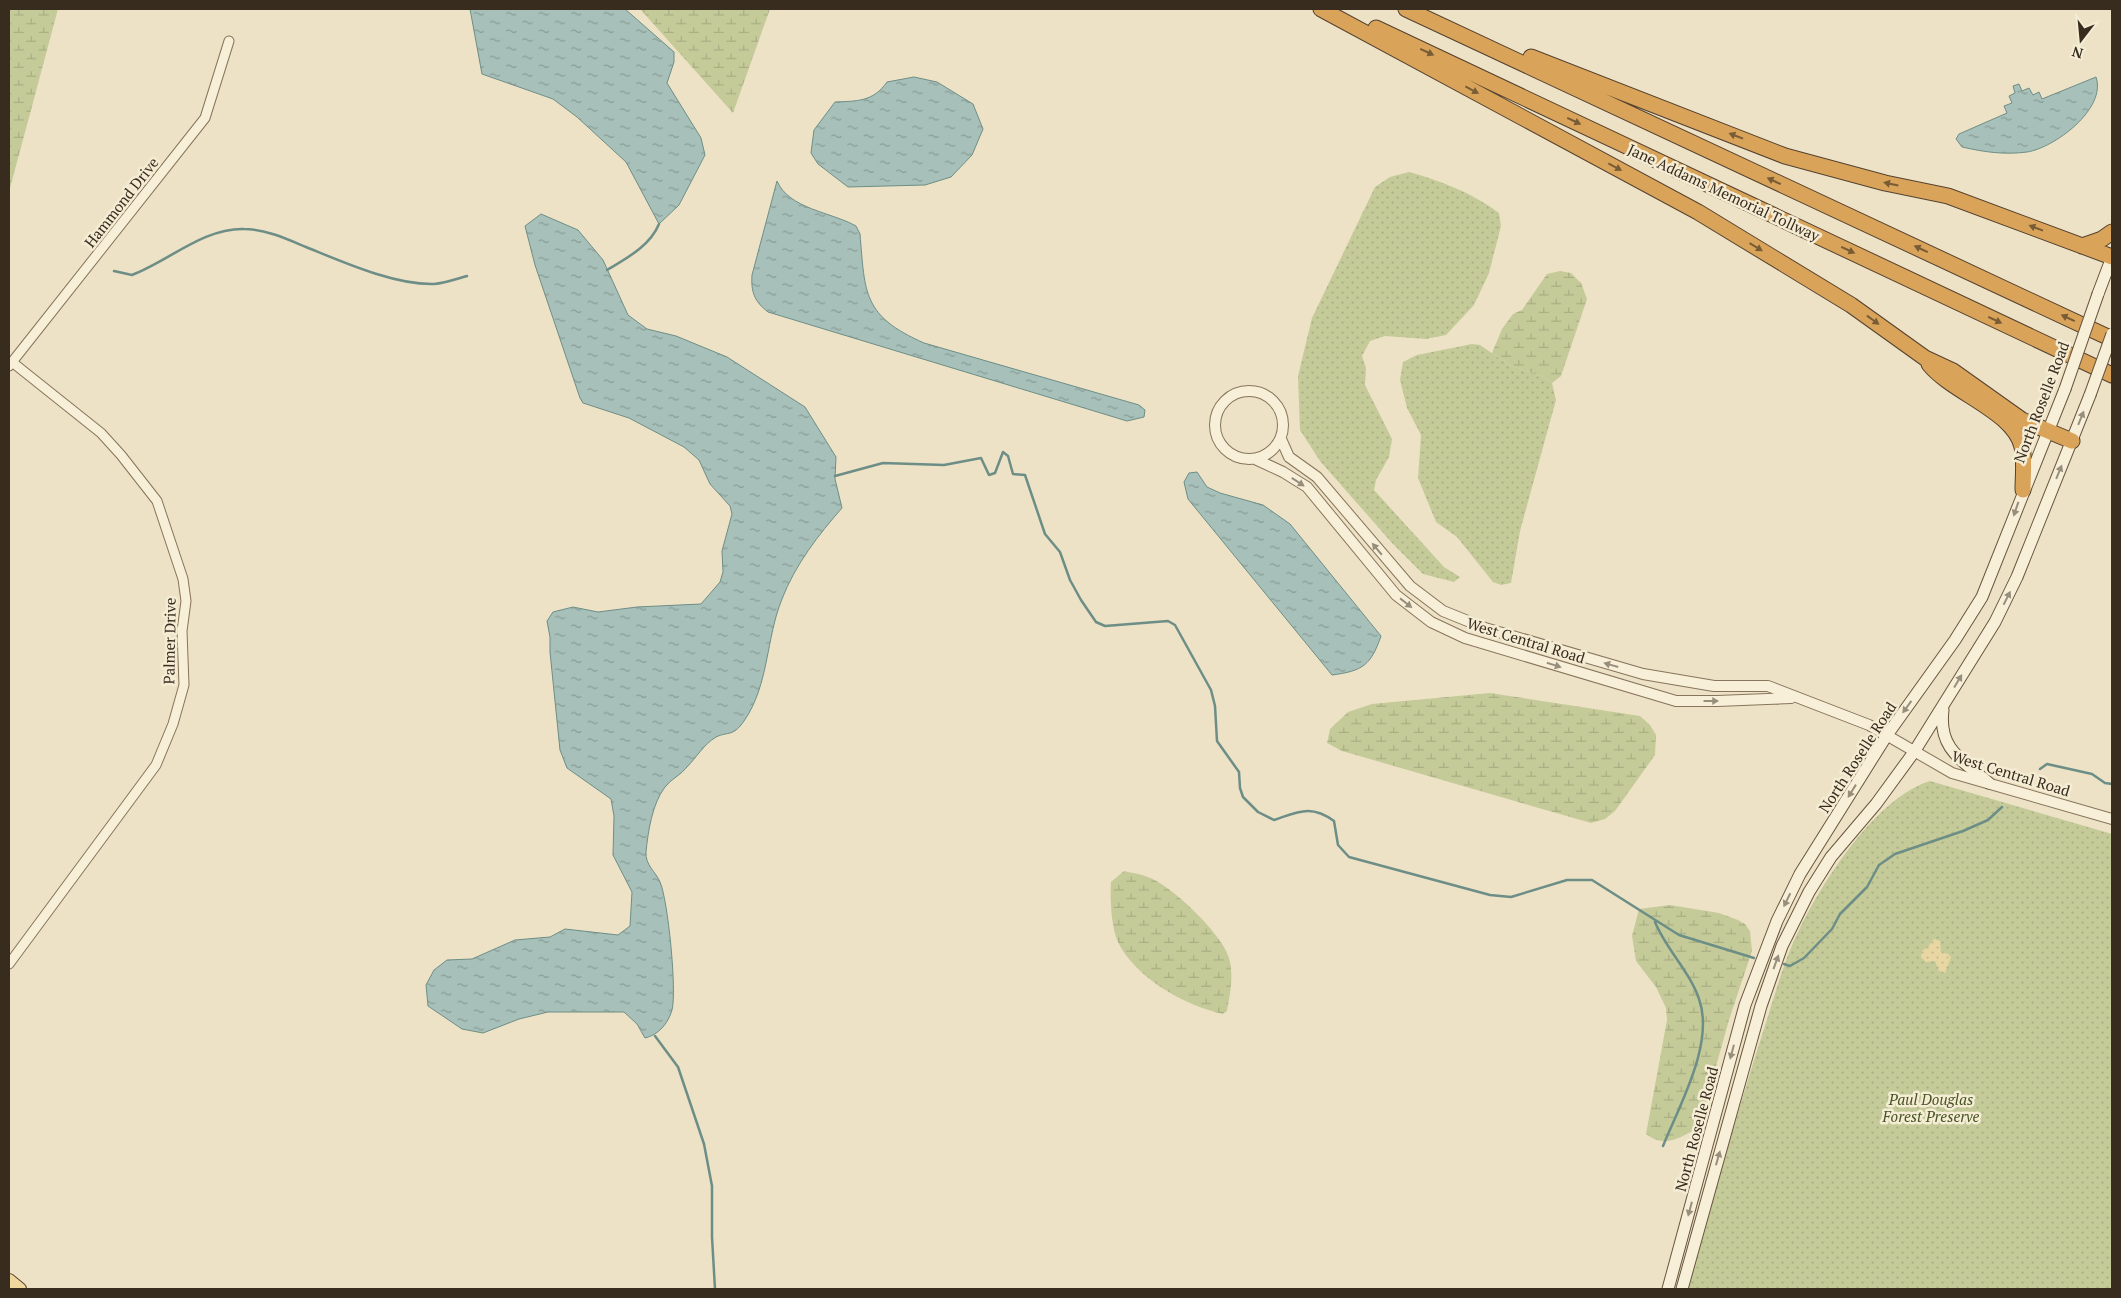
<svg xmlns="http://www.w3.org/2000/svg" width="2121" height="1298" viewBox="0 0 2121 1298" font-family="'PT Serif',serif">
<defs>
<pattern id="grass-dots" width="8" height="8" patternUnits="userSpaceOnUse" patternTransform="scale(1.25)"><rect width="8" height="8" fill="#c4cb99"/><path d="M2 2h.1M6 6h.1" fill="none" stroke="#a9ae83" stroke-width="1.8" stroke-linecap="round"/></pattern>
<pattern id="wetland-marsh" width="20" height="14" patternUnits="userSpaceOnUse" patternTransform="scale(1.25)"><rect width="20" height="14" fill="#c4cb99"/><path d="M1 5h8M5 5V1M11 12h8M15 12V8" fill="none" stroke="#a9ae83"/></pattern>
<pattern id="sand-dots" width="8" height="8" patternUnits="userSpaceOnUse" patternTransform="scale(1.25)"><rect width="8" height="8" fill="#e8d7a3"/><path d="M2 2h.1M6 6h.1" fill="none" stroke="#c8b98c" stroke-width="1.8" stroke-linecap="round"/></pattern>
<pattern id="water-ripples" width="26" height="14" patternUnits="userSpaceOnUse" patternTransform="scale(1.25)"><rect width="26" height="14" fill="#a7c0b9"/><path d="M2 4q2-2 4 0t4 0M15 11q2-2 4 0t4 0" fill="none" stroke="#899c96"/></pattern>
</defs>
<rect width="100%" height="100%" fill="#ede2c5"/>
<path fill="url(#grass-dots)" d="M1409 172C1442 181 1472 193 1499 213L1501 226 1489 273 1474 305 1446 335 1426 339 1385 336 1370 341 1362 356 1366 368 1365 385 1392 439 1389 457 1376 480 1374 490 1444 567 1460 577 1454 582 1423 574 1392 543 1320 461 1300 430 1298 376 1312 318 1375 187 1390 177Z
M1472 344 1480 345 1511 366 1544 377 1552 383 1556 400 1520 531 1511 583 1501 585 1493 582 1457 537 1436 522 1418 478 1421 435 1407 408 1400 380 1403 362 1417 355Z
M1930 781 2112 834V1289H1687C1712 1204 1735 1119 1762 1035 1774 999 1783 961 1800 928 1824 879 1877 797 1930 781Z"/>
<path fill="url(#wetland-marsh)" d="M9 9H58L9 192Z
M640 9H770L733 113Z
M1560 271 1571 273 1581 283 1587 299 1561 376 1552 383 1544 377 1511 366 1492 353 1502 329 1513 314 1522 310 1547 274Z
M1490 693 1640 716 1650 725 1656 735 1655 755 1615 811 1605 819 1591 823 1342 751 1327 743 1330 729 1348 712 1372 704Z
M1124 871C1132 873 1142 874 1150 878 1172 886 1223 935 1229 958 1234 976 1230 994 1227 1011L1223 1014C1186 1006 1135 978 1118 942 1111 926 1110 899 1111 882Z
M1670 905 1719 913 1738 920 1745 924 1750 931 1752 951 1729 1020 1699 1127C1682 1137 1665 1149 1646 1134L1667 1020 1666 1008 1656 987 1636 961 1632 936 1639 909Z"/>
<path fill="url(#sand-dots)" d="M1934 939 1940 941 1941 952 1948 954 1951 957 1945 973 1939 971 1935 961 1926 962 1921 957 1922 951 1928 947Z"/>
<path fill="url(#water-ripples)" stroke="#6d8e87" d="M470 9H625L674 52V62L667 83 701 138 705 155 679 205 659 224 626 162 577 117 553 99 482 74Z
M914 77 937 82 973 104 983 129 972 155 951 177 925 185 848 187 818 164 811 153 814 130 835 102C857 101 873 102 887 82Z
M2096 77C2107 109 2054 148 2027 152 2004 155 1984 152 1962 147L1956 139 1959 134 2007 113 2004 106 2012 103 2009 96 2015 93 2013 86 2019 84 2022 91 2029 88 2033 95 2039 92 2042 99Z
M777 181C789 209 831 212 856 226L860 234C865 294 863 316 924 343L1139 405 1145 410 1144 417 1127 421 768 312C754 301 751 292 752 275Z
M541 214 578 230 603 260 628 315 647 329 676 336 727 357 805 407 836 457 835 479 842 508C819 534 795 565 782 599 766 638 769 685 744 721 733 737 729 731 716 737 704 744 696 758 687 767 681 775 671 779 665 787 652 804 648 832 646 852 645 865 656 872 660 882 668 900 677 991 672 1010 668 1024 658 1035 645 1038L637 1024 624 1012H548L519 1019 483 1033 462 1029 428 1006 426 985 434 970 447 960 472 959 515 940 550 937 565 929 618 935 630 926 632 892 613 855 614 816 611 799 567 768 560 750 550 652V637L547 621 553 612 573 607 598 612 637 607 701 604 720 582 723 572 722 551 732 514 730 506 710 484 699 460 684 447 629 418 583 403 580 398 535 265 525 226Z
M1197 472 1207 487 1220 493 1263 505 1290 524 1381 636C1371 665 1363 671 1332 675L1188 499 1184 482 1189 473Z"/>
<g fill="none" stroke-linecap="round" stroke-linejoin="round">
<path stroke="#6d8e87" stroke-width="2.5" d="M607 270C627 258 650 246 659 224
M114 271 132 275C169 261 203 228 244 229 265 229 287 239 306 247 343 262 394 285 434 284 446 283 456 279 467 276
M835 476 883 463 944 465 981 458 989 475 995 473 1003 452 1008 456 1013 474 1025 475 1045 534 1060 552 1070 580 1081 600 1096 622 1105 626 1168 621 1175 625 1211 690 1215 706 1217 741 1239 772 1240 788 1243 797 1258 812 1274 820C1298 812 1311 804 1334 821L1338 845 1349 857 1490 895 1511 897 1567 880H1592L1679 935 1754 958
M2040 769 2047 764 2092 774 2105 783 2112 784
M1655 922C1666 949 1690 972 1699 999 1715 1043 1679 1106 1663 1146
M1784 964 1790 966 1804 958 1832 929 1840 914 1867 887 1879 865 1895 854 1963 831 1988 820 2002 807
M655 1036 678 1067 704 1144 712 1186V1237L715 1289"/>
<defs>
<path id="minor" d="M9 366 205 118 229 41
M9 964 156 765 173 724 184 685 182 631 186 601 183 579 157 501 121 455 101 433 12 362"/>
<path id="tertiary" d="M1215 425a34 34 0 1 1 68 0a34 34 0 1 1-68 0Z
M1281 439 1289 457 1317 477 1410 586 1443 611 1485 628 1643 674 1714 686H1768L1869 725 1952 773 2112 819
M1255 459 1283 472 1307 487 1396 595 1431 622 1465 638 1676 701H1717L1791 698"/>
<path id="secondary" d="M2098 294 2112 257
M1943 710C1938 749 1962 760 1989 783
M1668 1289 1745 1005 1777 921 1800 874 1887 735 1955 640 1982 597 2065 389
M1682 1289 1761 1006 1782 946 1809 892 1831 857 1876 804 1914 752 1995 622 2017 577 2090 395"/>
<path id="primary" d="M9 1280 20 1289"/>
<path id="motorway" d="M1321 9 1698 212 1851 305 1925 358 1953 371 2022 420 2072 441
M1406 9 2112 339
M1376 28 2112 375
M1531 57 1785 156 1885 183 1948 196 2112 257
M2082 246 2102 239 2112 232
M1929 364C1952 393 2014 411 2022 447 2025 461 2023 476 2023 490"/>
</defs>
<use href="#minor" stroke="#87745c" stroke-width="11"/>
<use href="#tertiary" stroke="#87745c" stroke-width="12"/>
<use href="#secondary" stroke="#69553f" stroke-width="13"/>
<use href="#primary" stroke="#554230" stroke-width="14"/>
<use href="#motorway" stroke="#554230" stroke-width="17"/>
<use href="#minor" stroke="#f8efd8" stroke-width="9"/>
<use href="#tertiary" stroke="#f8efd8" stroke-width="10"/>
<use href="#secondary" stroke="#f8efd8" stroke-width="11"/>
<use href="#primary" stroke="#efd79e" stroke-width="12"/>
<use href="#motorway" stroke="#d9a359" stroke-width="15"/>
<defs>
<path id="secondary-bridge" d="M2065 389 2098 294
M2090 395 2112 334"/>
</defs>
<use href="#secondary-bridge" stroke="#69553f" stroke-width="13" stroke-linecap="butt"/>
<use href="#secondary-bridge" stroke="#f8efd8" stroke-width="11"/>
</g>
<defs><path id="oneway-solid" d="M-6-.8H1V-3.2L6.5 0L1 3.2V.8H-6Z" transform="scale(1.25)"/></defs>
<g fill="#785c36">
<use href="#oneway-solid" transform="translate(1427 52) rotate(25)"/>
<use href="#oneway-solid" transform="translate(1472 90) rotate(28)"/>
<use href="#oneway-solid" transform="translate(1574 121) rotate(25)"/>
<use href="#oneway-solid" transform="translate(1736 136) rotate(-159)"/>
<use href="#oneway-solid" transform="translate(1615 167) rotate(28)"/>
<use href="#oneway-solid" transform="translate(1774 181) rotate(-155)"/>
<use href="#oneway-solid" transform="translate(1891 184) rotate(-168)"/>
<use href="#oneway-solid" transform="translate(2036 228) rotate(-159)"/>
<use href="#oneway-solid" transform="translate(1756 247) rotate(31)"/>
<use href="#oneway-solid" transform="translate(1921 249) rotate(-155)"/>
<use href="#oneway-solid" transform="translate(1848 250) rotate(25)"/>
<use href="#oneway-solid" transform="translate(2068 318) rotate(-155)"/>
<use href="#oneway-solid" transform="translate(1873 320) rotate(36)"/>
<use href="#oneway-solid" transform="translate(1995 320) rotate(25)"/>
</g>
<g fill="#988e7c">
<use href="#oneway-solid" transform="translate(2081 418) rotate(-68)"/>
<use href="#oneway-solid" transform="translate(2059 472) rotate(-68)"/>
<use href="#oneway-solid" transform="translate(1298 482) rotate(33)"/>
<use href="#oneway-solid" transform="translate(2016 509) rotate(109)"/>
<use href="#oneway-solid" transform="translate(1377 549) rotate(-130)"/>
<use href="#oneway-solid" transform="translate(2007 598) rotate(-63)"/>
<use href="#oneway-solid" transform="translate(1406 603) rotate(38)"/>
<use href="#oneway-solid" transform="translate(1554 665) rotate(17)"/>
<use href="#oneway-solid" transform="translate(1611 665) rotate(-164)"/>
<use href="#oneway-solid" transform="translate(1958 681) rotate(-59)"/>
<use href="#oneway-solid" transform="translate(1711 701)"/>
<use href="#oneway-solid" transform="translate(1907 707) rotate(126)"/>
<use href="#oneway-solid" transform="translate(1852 791) rotate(122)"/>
<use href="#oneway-solid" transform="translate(1787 900) rotate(116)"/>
<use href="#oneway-solid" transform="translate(1776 962) rotate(-70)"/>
<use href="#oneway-solid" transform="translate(1732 1052) rotate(105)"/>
<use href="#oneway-solid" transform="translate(1718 1158) rotate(-74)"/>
<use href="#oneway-solid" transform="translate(1690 1209) rotate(105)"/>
</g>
<g text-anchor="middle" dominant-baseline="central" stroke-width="5" stroke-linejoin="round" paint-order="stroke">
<g font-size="15" fill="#382c1f" stroke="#f5ecd4">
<text transform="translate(1724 192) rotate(25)">Jane Addams Memorial Tollway</text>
<text transform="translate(121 202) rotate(-52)">Hammond Drive</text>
<text transform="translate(2041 402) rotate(-69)">North Roselle Road</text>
<text transform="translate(1526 640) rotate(17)">West Central Road</text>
<text transform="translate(169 641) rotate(-89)">Palmer Drive</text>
<text transform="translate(1857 757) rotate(-57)">North Roselle Road</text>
<text transform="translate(2011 773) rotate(17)">West Central Road</text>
<text transform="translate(1696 1129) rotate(-75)">North Roselle Road</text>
</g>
<g font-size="15" font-style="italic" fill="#475426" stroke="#f5ecd4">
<text x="1931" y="1099">Paul Douglas<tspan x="1931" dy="17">Forest Preserve</tspan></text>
</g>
</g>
<rect width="2121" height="1298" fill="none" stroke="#382c1f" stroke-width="20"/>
<g transform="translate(2081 40) rotate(196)" stroke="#f5ecd4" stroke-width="4" paint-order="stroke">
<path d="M0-4L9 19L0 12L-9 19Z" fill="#382c1f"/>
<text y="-8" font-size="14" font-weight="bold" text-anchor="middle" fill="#382c1f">N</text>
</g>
</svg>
